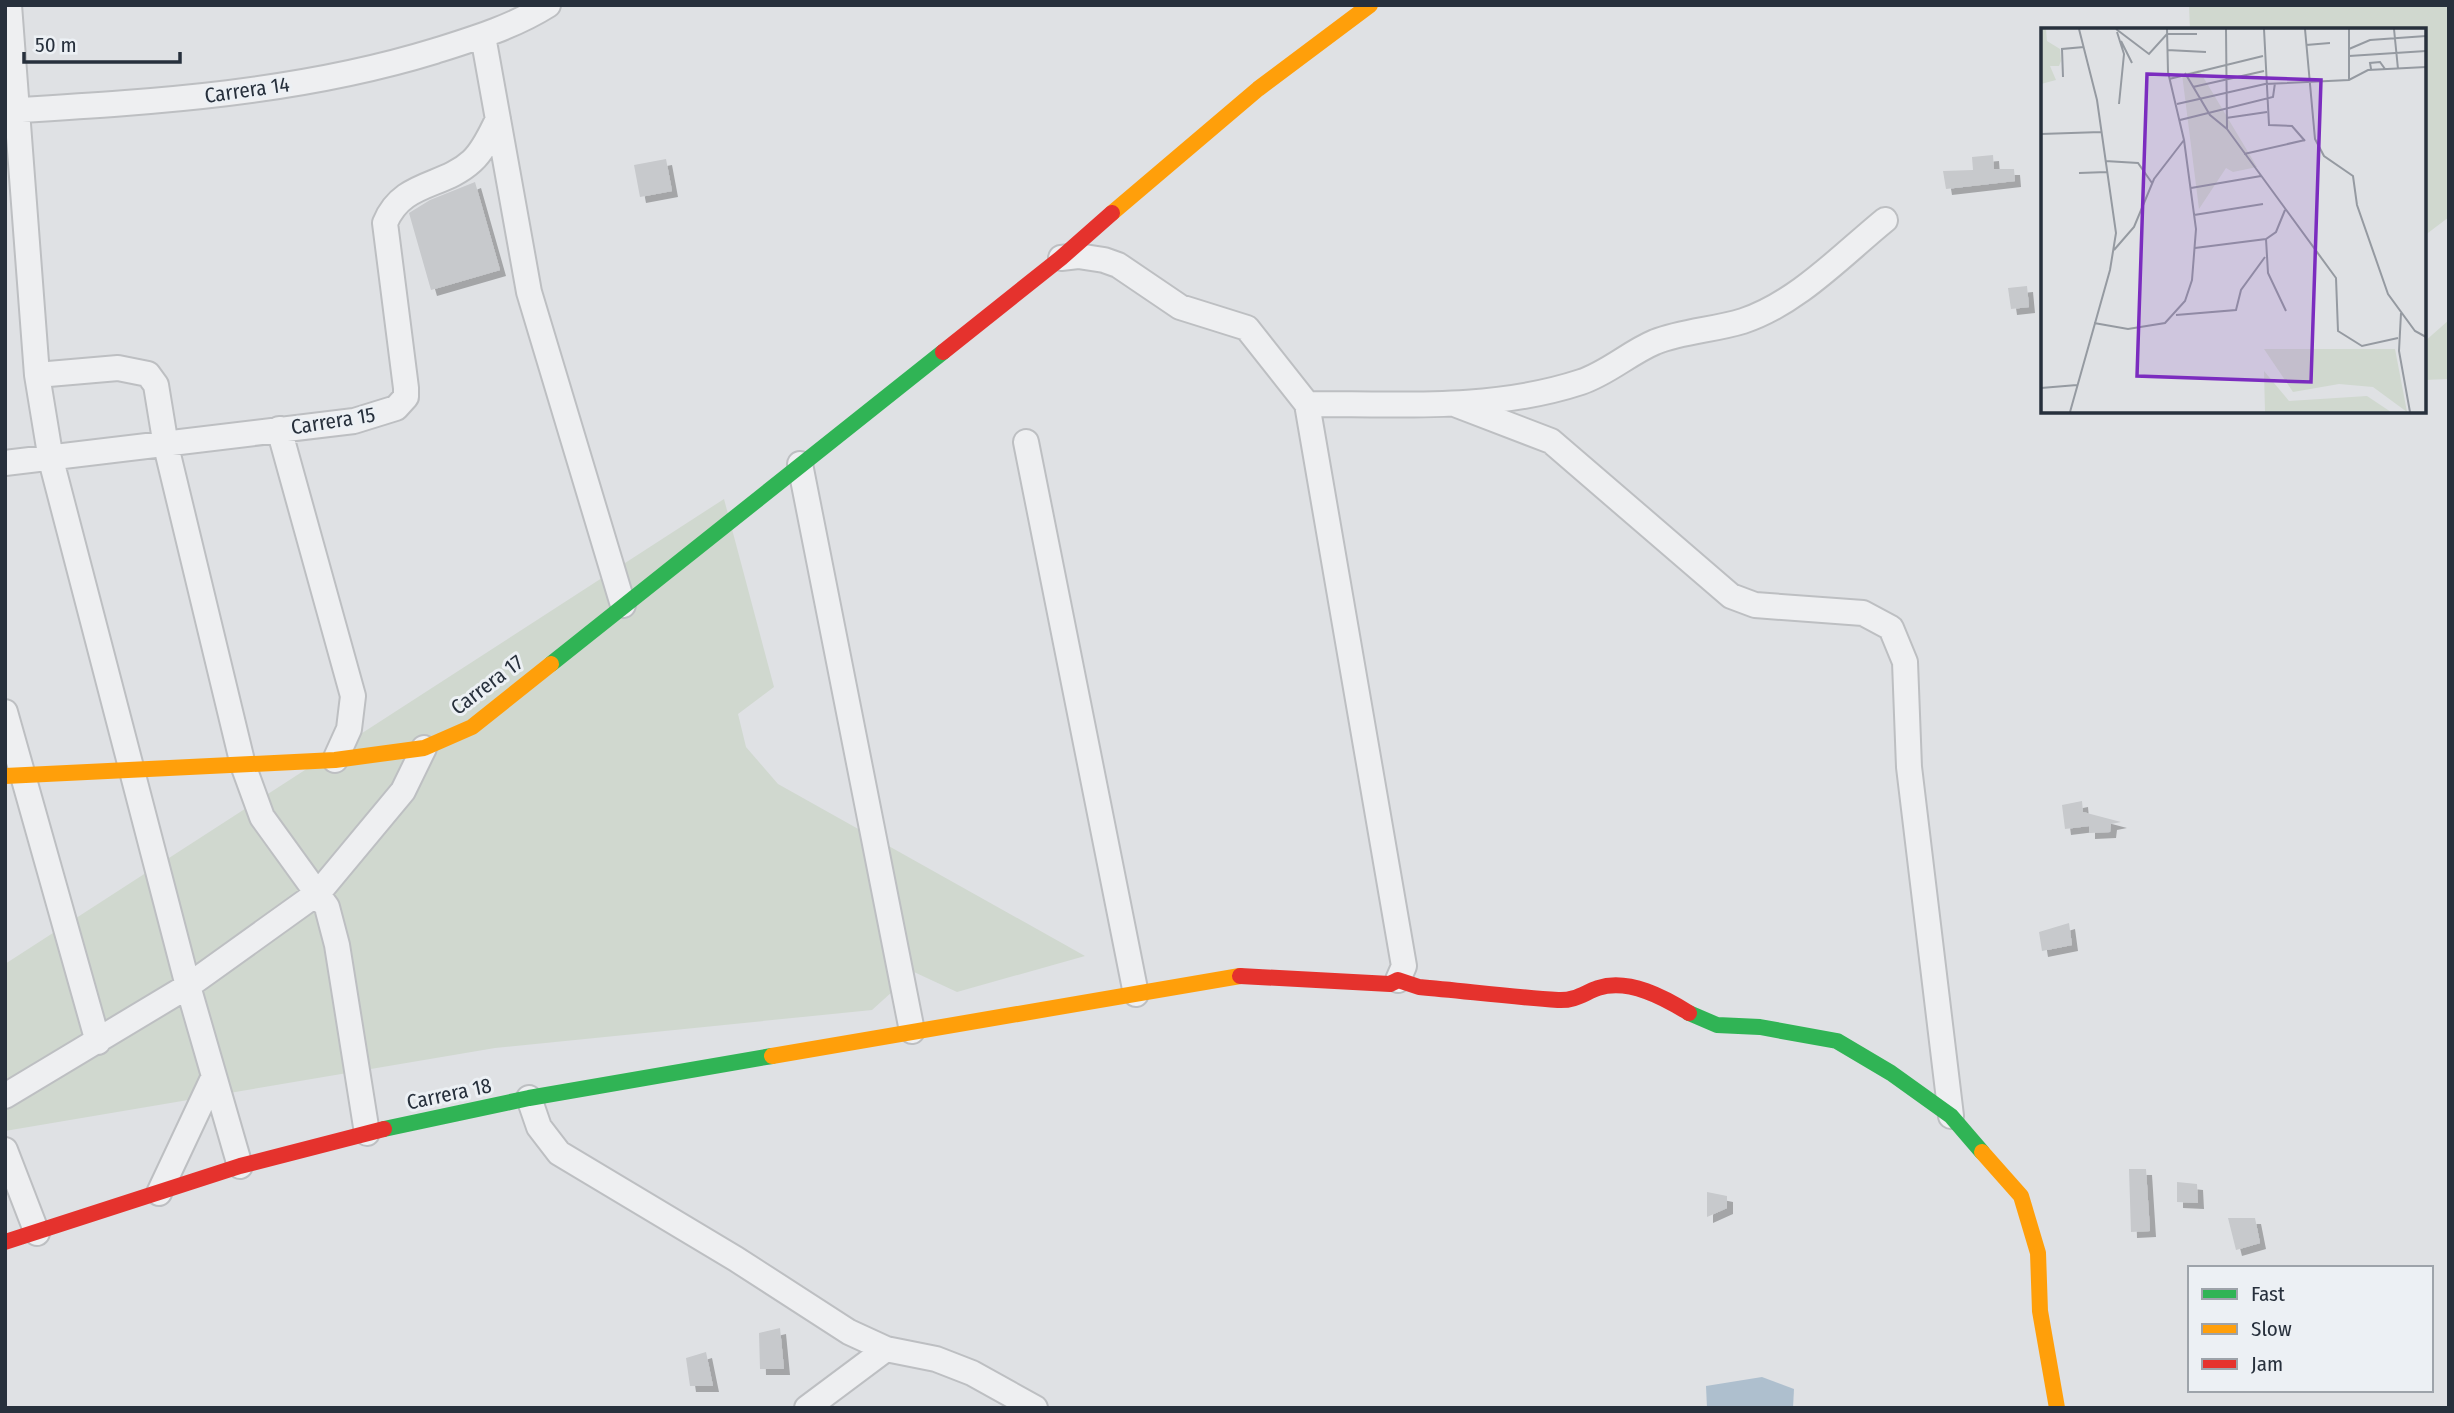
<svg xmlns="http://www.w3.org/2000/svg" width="2454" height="1413" viewBox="0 0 2454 1413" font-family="'Fira Sans Condensed',sans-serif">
<defs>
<filter id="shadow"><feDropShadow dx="6" dy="6" stdDeviation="0" flood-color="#0004"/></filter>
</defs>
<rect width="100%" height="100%" fill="#dfe1e4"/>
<path fill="#d0d8cf" d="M2189 5H2449V217L2424 236V30H2190Z
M2449 320V379L2424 380V342Z
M724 499 774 687 738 714 746 747 778 784 1085 956 957 992 914 972 872 1010 495 1048 5 1131V964Z"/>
<path fill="#aebfce" d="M1762 1377 1794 1389 1793 1408H1707L1706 1386Z"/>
<path fill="#c7c9cc" filter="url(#shadow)" d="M1993 155 1994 169H2014L2015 181 1946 189 1943 171 1973 170 1972 157Z
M666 159 672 191 640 197 634 165Z
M475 182 500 270 431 290 409 213 430 200Z
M2027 286 2029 307 2011 309 2008 288Z
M2082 801 2083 812 2121 822 2111 824 2110 832 2089 833V826L2065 829 2062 805Z
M2069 923 2072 945 2042 951 2039 932Z
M2129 1169H2146L2150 1231 2131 1232Z
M2177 1182 2197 1184 2198 1203 2177 1202Z
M1707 1192 1727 1196V1208L1707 1217Z
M2228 1218H2255L2260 1243 2236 1250Z
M780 1328 784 1369H760L759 1333Z
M706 1352 713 1386H690L686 1358Z"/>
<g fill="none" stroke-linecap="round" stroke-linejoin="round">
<defs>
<path id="street" d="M9 5 37 375 51 460 188 986 240 1166
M483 36 529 292 623 605
M5 111C150 102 295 94 435 51 473 39 513 27 548 5
M1061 258 1078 256 1104 260 1118 265 1180 307 1247 328 1307 404 1404 966 1398 980
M37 375 118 368 148 374 156 385 166 446 243 765 262 817 327 907 337 945 367 1133
M1307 404C1398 404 1493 411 1581 382 1608 373 1629 353 1655 342 1683 331 1714 330 1743 321 1797 303 1841 256 1885 220
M1457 405 1551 441 1731 596 1755 605 1863 613 1891 628 1905 662 1909 767 1951 1116
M279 429 353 696 349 729 335 760
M1026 442 1136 994
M5 463 354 421 396 408 406 397V388L385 223C402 181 443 188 472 161 484 150 491 133 498 119
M800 464 912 1031
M5 712 98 1042
M5 1096 188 986 319 892 403 791 424 748
M529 1098 539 1127 559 1153 736 1259 849 1332 886 1349 936 1359 972 1373 1035 1408
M5 1150 37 1233
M159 1193 214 1076
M807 1408 886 1349"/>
</defs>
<use href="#street" stroke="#bdbfc2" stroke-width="28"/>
<use href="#street" stroke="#eeeff1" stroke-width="24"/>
<path stroke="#30b455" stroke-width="16" d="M551 664 943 352
M1689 1013 1717 1025 1760 1027 1837 1041 1891 1073 1951 1116 1982 1152
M384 1129 529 1098 772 1056"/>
<path stroke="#ff9f0a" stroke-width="16" d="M1112 213 1258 89 1370 5
M5 776 335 760 424 748 472 727 551 664
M772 1056 1240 976
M1982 1152 2021 1196 2038 1253 2040 1311 2057 1408"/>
<path stroke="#e5322d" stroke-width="16" d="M943 352 1061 258 1112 213
M1240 976 1390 984 1398 980 1419 987C1465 991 1512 997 1558 1000 1575 1001 1584 993 1598 988 1629 978 1665 998 1689 1013
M5 1242 240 1166 384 1129"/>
</g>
<g text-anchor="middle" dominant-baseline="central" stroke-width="6" stroke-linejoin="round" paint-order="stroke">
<g font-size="21" fill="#27303c" stroke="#ecf0f4">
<text transform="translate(247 90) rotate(-8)">Carrera 14</text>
<text transform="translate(333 421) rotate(-9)">Carrera 15</text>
<text transform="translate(487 685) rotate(-37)">Carrera 17</text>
<text transform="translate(449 1094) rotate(-12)">Carrera 18</text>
</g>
</g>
<g transform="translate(2041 28)">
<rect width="385" height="385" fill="#dfe1e4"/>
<path d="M0 1H5L6 13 19 21 20 33 18 38H9L15 52 0 56ZM158 42 216 139 192 144 185 140 158 181 141 46ZM223 321H354L366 384 332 359 298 356 252 364ZM223 343 248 373 326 368 350 384H224Z" fill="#d0d8cf"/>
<path fill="none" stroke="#959aa1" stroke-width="2" d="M75 1 108 26 126 6H156M185 1 186 101 295 250 297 303 321 318 357 310M223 1 228 97 251 98 264 113M264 1 274 111 283 128 312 148 316 177 347 266 374 303 385 309M308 1V52M353 1 357 41M76 4 83 26 78 76M80 13 91 35M265 17 289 15M308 21 329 12 385 8M126 22 165 24M308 28 385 23M330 41 329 35 339 34 344 41M144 45 169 87 186 101M22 49 21 21 43 19M128 51 222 28M152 59 223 43M136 76 224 56 308 52 327 42 385 39M185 90 226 84M139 92 232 69 234 55M0 106 60 104M203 126 264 112M64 133 97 135 111 155M38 145 66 144M150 160 220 148M153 187 222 176M225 211 227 245 245 283M154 220 225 211 235 204 244 182M73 222 93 199 113 151 143 112M360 285 358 323 369 384M135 287 195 282 200 262 224 229M53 295 87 301 124 295 144 273 151 252 155 201 143 112 127 44 126 1M0 360 36 357M29 384 69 242 75 205 56 72 38 1"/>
<path fill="#7b2cbf" fill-opacity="0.15" stroke="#7b2cbf" stroke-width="3.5" d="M106 46 280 52 270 354 96 348Z"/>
<rect width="385" height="385" fill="none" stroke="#27303c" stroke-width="3.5"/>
</g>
<rect width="2454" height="1413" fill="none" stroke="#27303c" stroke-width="14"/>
<rect x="2188" y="1266" width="245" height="126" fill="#ecf0f4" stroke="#9da3aa" stroke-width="2"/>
<rect x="2202" y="1289" width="35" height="10" fill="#30b455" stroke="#9da3aa" stroke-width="2"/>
<text x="2251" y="1301" font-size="21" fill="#27303c">Fast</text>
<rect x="2202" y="1324" width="35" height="10" fill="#ff9f0a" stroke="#9da3aa" stroke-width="2"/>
<text x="2251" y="1336" font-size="21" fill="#27303c">Slow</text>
<rect x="2202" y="1359" width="35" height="10" fill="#e5322d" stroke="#9da3aa" stroke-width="2"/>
<text x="2251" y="1371" font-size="21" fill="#27303c">Jam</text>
<path d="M24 52v10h156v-10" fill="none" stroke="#27303c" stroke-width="3.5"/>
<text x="35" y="52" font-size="21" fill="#27303c" stroke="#ecf0f4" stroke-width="5" paint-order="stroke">50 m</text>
</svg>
